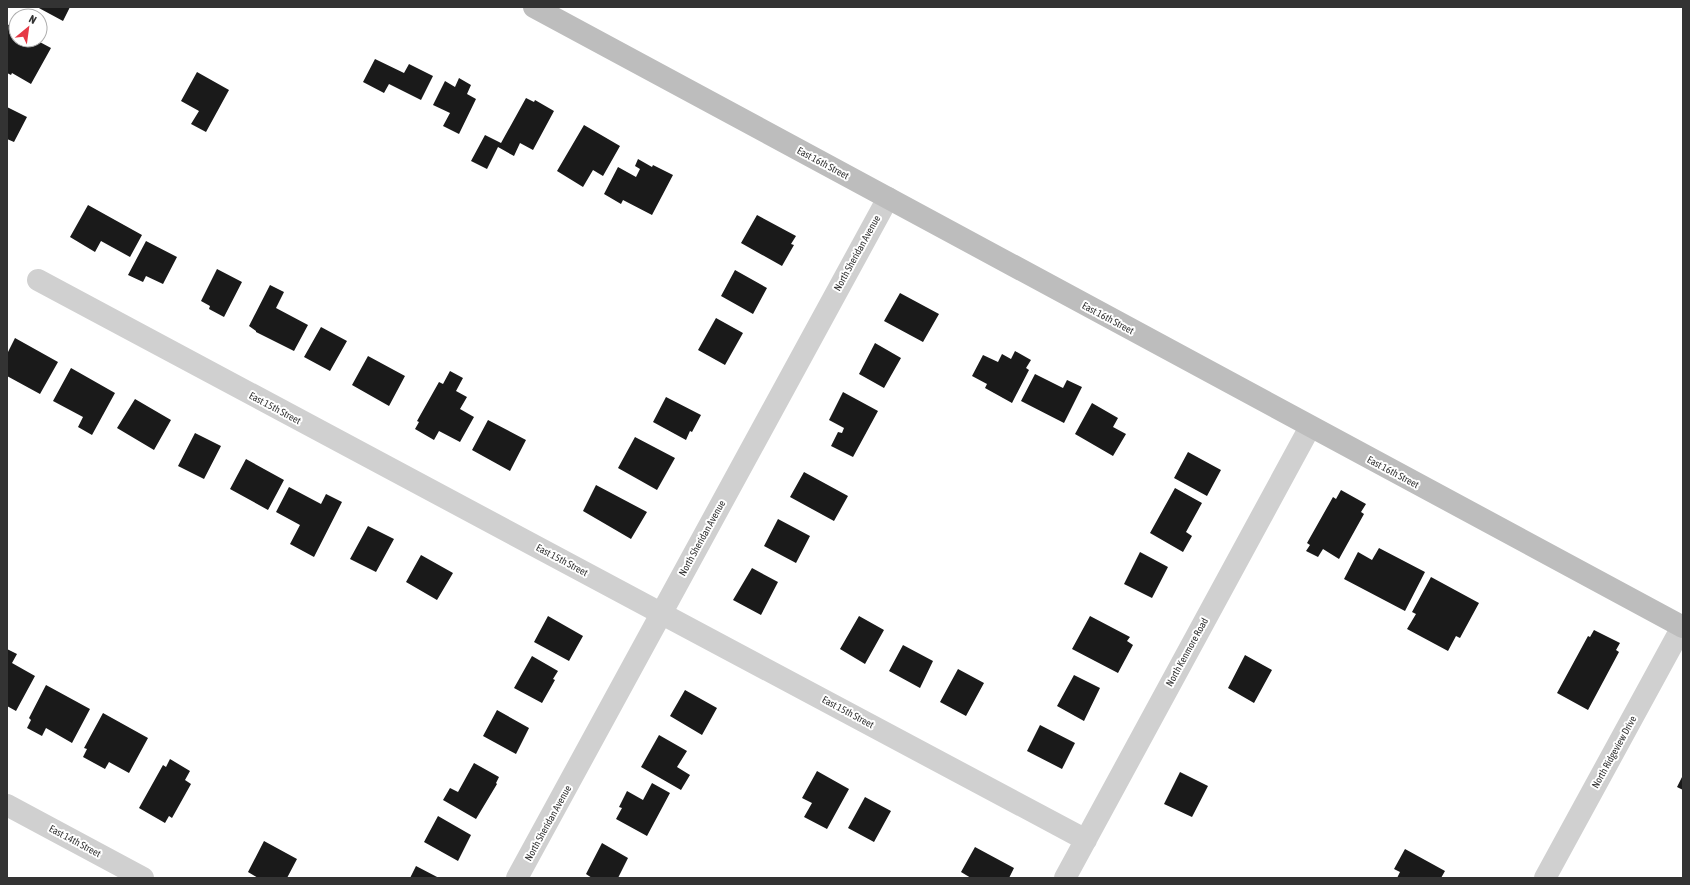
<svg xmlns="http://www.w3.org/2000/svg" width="1690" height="885" viewBox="0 0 1690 885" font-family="'Asap Condensed',sans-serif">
<rect width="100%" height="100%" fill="#fff"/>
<path fill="#1a1a1a" d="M37 7H70L63 21Z
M7 24 16 29V40H36L51 48 31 84 12 73 11 75 7 73Z
M375 59 404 73 409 64 433 76 421 100 389 84 384 93 363 82Z
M197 72 229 90 206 132 191 124 199 111 181 101Z
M459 78 471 85 467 94 476 99 459 134 443 126 450 113 433 105 445 81 455 87Z
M526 98 534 102 535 100 554 111 533 150 520 143 514 156 498 147 487 169 471 161 485 135 501 143Z
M7 107 27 117 14 142 7 139Z
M584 125 620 146 603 176 593 170 583 187 557 171Z
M638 159 652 167 653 165 673 175 652 215 623 200 621 204 604 194 618 167 636 177 640 169 635 166Z
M88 205 142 235 130 257 101 241 95 252 70 237Z
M757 215 796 236 791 244 794 245 782 266 741 243Z
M146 241 177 257 163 284 146 276 143 282 128 275Z
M217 269 242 282 224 317 209 309 210 306 201 301Z
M735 270 767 288 753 314 721 296Z
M270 285 284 292 276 308 308 325 294 351 256 332V331L249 326Z
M900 293 939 314 923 342 884 321Z
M716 318 743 333 725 365 698 350Z
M321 327 347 341 330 371 304 357Z
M15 338 58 362 40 394 7 376V354Z
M875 343 901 358 884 388 859 374Z
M1015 351 1031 360 1026 368 1029 370 1012 403 985 388 987 384 972 376 983 355 998 362 1002 354 1011 359Z
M368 356 405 376 389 406 352 385Z
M71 368 115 393 92 435 78 427 83 417 53 401Z
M450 371 463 378 456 391 467 397 460 409 474 417 460 442 439 431 434 440 415 429 419 422 417 421 439 382 443 384Z
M1035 374 1063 388 1067 380 1082 387 1064 423 1021 401Z
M843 392 878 411 853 457 831 446 838 432 842 433 844 428 829 420Z
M666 397 701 415 692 432 690 431 686 440 653 422Z
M135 399 171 420 154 450 117 428Z
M1092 403 1118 418 1113 427 1126 434 1113 456 1075 434Z
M488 420 526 440 510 471 472 450Z
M195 433 221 446 204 479 178 466Z
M635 437 675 458 657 490 618 468Z
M1188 452 1221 470 1207 496 1174 478Z
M246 459 284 480 268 510 230 489Z
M804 472 848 496 834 521 790 497Z
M596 485 647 512 631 539 583 511Z
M289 487 321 504 326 494 342 502 314 557 290 544 300 525 276 512Z
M1175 488 1202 503 1186 532 1192 536 1183 552 1150 533Z
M1341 490 1366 504 1361 512 1364 514 1339 559 1323 549 1318 557 1306 551 1310 545 1307 543 1333 497 1336 499Z
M778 519 810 536 796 563 764 546Z
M368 526 394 539 376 572 350 559Z
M1379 548 1425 572 1405 611 1344 579 1358 552 1372 560Z
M1140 552 1168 567 1152 598 1124 584Z
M421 555 453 573 437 600 406 582Z
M752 568 778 582 761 615 733 600Z
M1431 577 1479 603 1460 638 1456 636 1448 651 1407 629 1416 614 1412 612Z
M548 616 583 636 569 661 534 642Z
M859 616 884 630 865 664 840 649Z
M1090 616 1130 637 1127 641 1133 645 1118 673 1072 649Z
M1594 630 1620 643 1616 650 1619 652 1588 710 1557 693 1588 636 1590 637Z
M903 645 933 661 920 688 889 671Z
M7 649 17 654 12 663 35 676 16 711 7 706Z
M1245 655 1272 670 1254 703 1228 688Z
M532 656 558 671 553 679 555 680 542 703 514 688Z
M958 669 984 683 966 716 940 702Z
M1074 675 1100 688 1084 721 1057 706Z
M46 685 90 709 72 743 46 728 42 736 27 728 31 720 29 718Z
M685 690 717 708 702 735 670 716Z
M497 710 529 728 516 754 483 736Z
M103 713 148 738 129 773 109 762 105 769 83 757 87 749 84 748Z
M1040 725 1075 743 1062 769 1027 751Z
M659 735 687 751 677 767 690 775 681 790 641 767Z
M170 759 190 771 185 780 191 784 172 818 169 816 165 823 139 808 163 765 166 767Z
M474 763 499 777 496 783 497 784 476 819 443 800 450 788 458 792Z
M817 771 849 789 827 829 804 817 812 803 802 798Z
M1180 772 1208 786 1192 817 1164 804Z
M1683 775V790L1677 787Z
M652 783 670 793 647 836 616 819 622 808 619 807 627 791 643 800Z
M865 797 891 811 874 842 848 828Z
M438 816 471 835 458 861 424 842Z
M264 841 297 859 287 878H258L248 872Z
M602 843 628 858 618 878H592L586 874Z
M975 847 1014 868 1009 878H971L961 872Z
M1405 849 1445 871 1441 878H1397L1400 872 1394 869Z
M416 866 439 878H410Z"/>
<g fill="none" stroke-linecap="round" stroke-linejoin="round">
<path stroke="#d0d0d0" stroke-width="22" d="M38 280C386 468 737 653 1086 840
M7 805 143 878
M517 878 888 198
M1065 878 1310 427
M1545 878 1682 627"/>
<path stroke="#bdbdbd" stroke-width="22" d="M534 7 1683 627"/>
</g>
<g text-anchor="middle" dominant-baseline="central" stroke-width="4" stroke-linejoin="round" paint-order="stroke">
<g font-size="10" fill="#333" stroke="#fff">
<text transform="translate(823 163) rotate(28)">East 16th Street</text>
<text transform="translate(857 253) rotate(-61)">North Sheridan Avenue</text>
<text transform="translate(1108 318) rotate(28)">East 16th Street</text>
<text transform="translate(275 408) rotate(28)">East 15th Street</text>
<text transform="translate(1393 472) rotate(28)">East 16th Street</text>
<text transform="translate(702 538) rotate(-61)">North Sheridan Avenue</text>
<text transform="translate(562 560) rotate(28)">East 15th Street</text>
<text transform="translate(1187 652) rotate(-61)">North Kenmore Road</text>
<text transform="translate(848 712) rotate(28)">East 15th Street</text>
<text transform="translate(1614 752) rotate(-61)">North Ridgeview Drive</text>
<text transform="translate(548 823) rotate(-61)">North Sheridan Avenue</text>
<text transform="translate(75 841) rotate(28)">East 14th Street</text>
</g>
</g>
<rect width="1690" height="885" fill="none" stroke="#333333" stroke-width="16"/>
<g transform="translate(28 28) rotate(29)"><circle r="19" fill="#ffffff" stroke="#adadad"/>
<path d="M0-3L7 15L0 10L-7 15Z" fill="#e63946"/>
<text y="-6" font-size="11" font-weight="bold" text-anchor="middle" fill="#333333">N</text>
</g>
</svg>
